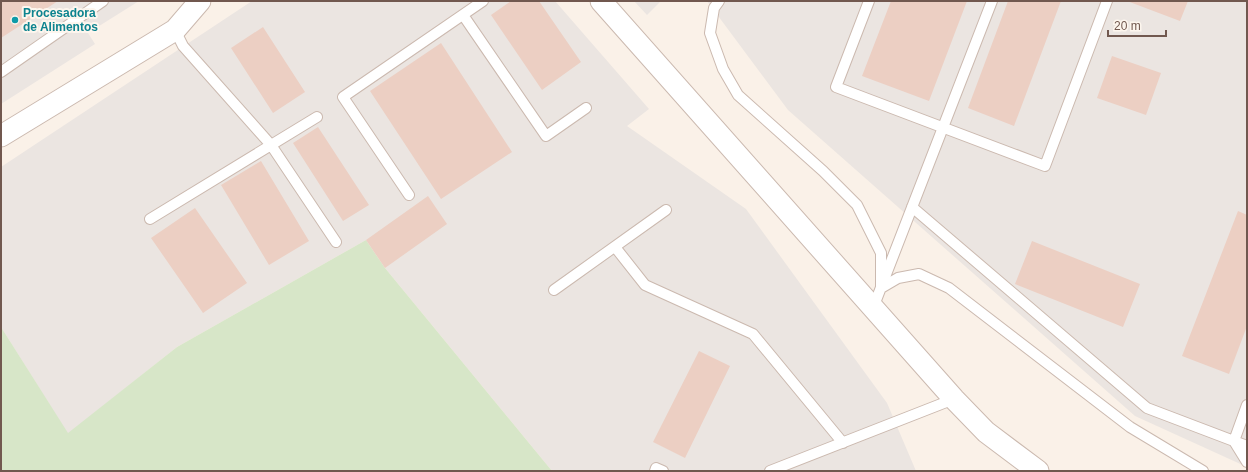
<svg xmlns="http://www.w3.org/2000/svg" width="1248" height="472" viewBox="0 0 1248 472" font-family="Arial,sans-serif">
<rect width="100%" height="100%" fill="#faf1e8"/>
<path fill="#ebe5e1" d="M1 1H139L88 33 95 44 1 104Z
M252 1H555L649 109 627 126 746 209 887 403 916 471H552L385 268 366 240 177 347 68 434 1 327V167Z
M634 1H661L647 15Z
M707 1H1247V467L1135 416 788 110Z"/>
<path fill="#d7e6c8" d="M366 240 385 268 552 471H1V327L68 433 177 347Z"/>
<path fill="#eccfc3" d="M1 1H58L1 38Z
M511 1H539L581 62 542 90 491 15Z
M891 1H967L929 101 862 76Z
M1008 1H1061L1014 126 968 108Z
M1127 1H1188L1180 21Z
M263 27 305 92 273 113 231 48Z
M441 43 512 152 441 199 370 91Z
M1112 56 1161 73 1146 115 1097 98Z
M318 127 369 205 343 221 293 143Z
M261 161 309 241 269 265 221 185Z
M428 196 447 224 385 268 366 240Z
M195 208 247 283 203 313 151 238Z
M1238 211 1247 215V326L1229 374 1182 356Z
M1032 241 1140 284 1123 327 1015 284Z
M699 351 730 366 685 458 653 442Z"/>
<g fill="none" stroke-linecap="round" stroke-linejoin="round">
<defs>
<path id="service" d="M719 1 714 8 710 33 723 69 738 95 823 171 857 205 881 253V288L898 278 919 274 949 288 1130 427 1203 471
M869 1 836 87 1045 166 1107 1
M463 15 546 136 586 108
M175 30 183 46 271 145 336 242
M1 72 103 1
M409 195 343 97 483 1
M912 207 1147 408 1247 446
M150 219 317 117
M615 247 645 285 753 334 843 443
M554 290 666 210
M873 308 992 1
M1247 405 1234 441 1247 462
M655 471 656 468 663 471
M770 471 954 399"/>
<path id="minor" d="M601 1 954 399 986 432 1038 471
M1 136 175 30 200 1"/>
</defs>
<use href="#service" stroke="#cbb9af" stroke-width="12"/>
<use href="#minor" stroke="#cbb9af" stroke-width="23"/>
<use href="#service" stroke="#fff" stroke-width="10"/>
<use href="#minor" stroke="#fff" stroke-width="21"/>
</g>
<circle fill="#0f9aa8" stroke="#fdf6ee" stroke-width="1.5" cx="15" cy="20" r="4"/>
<g text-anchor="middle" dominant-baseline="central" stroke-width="4" stroke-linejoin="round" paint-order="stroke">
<g font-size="12" font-weight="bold" fill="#0d838f" stroke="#fdf6ee" text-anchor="start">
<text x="23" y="13">Procesadora<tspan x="23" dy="14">de Alimentos</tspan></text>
</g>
</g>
<rect width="1248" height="472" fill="none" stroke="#71584f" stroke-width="4"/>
<path d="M1108 30v6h58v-6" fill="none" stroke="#71584f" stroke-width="2"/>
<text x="1114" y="30" font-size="12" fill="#71584f" stroke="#fdf6ee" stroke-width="3" paint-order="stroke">20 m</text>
</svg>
